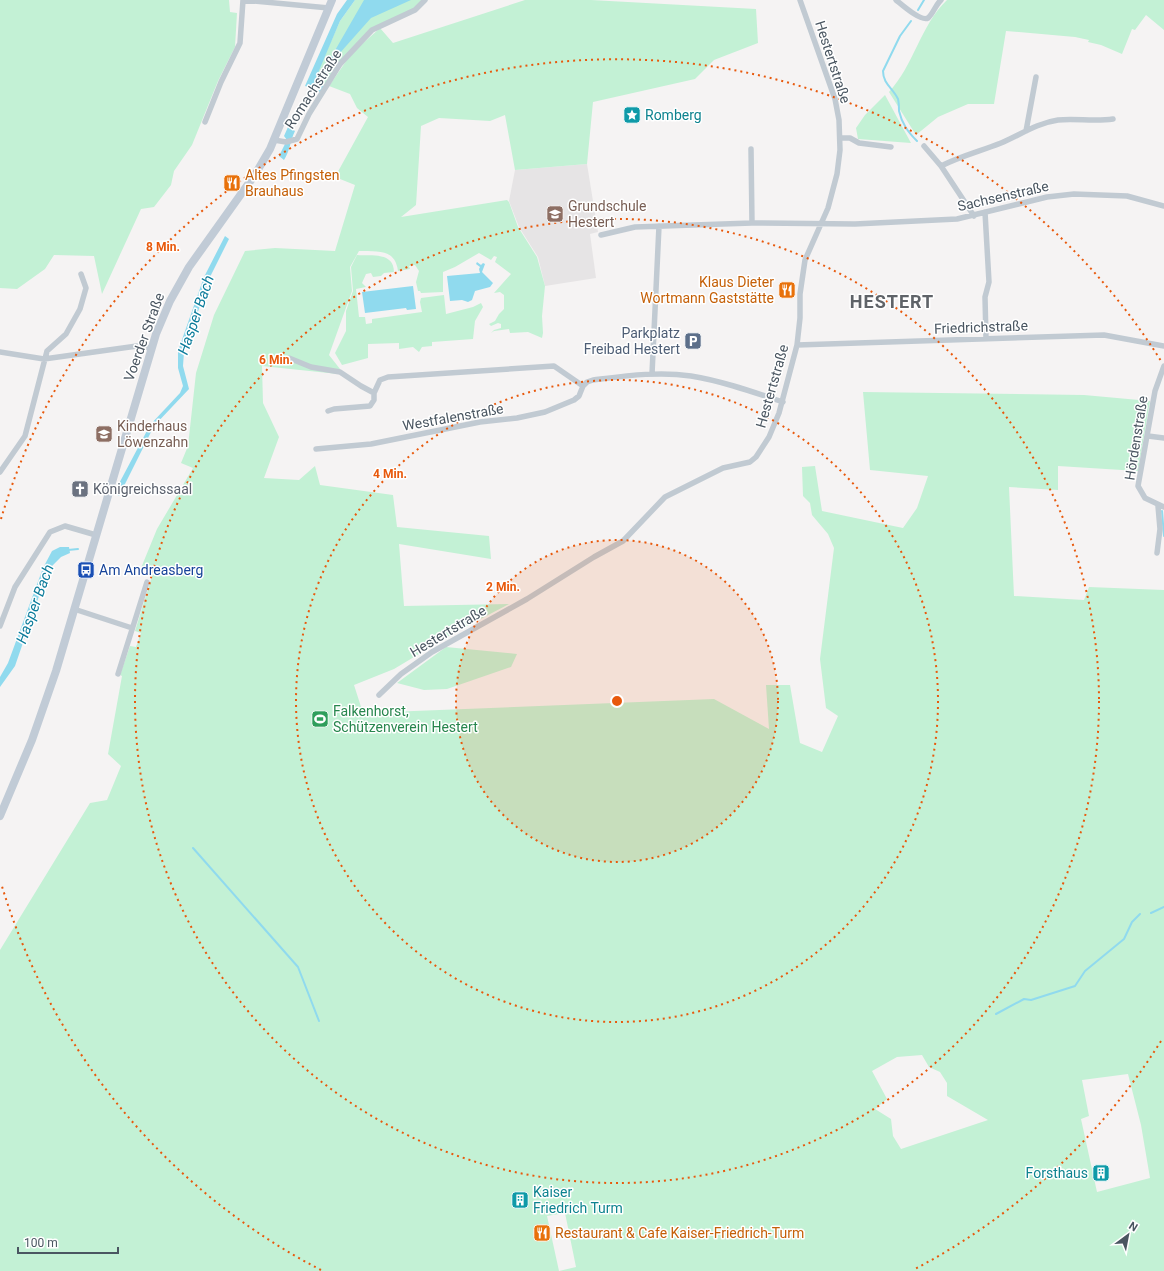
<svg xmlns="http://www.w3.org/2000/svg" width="1164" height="1271" viewBox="0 0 1164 1271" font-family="Roboto,sans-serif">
<rect width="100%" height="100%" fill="#f5f3f3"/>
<path fill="#e6e4e5" d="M587 164 598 232 590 234 596 278 545 286 538 257 519 227 509 201 515 170Z"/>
<path fill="#c3f1d5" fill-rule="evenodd" d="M0 0H229L230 12 237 13 235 47 218 81 192 145 174 171 171 185 154 207 141 209 102 294 94 256 54 255 45 269 17 289 0 288Z
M355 0H423L415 8 376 27 324 86 314 80 340 21Z
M525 0H591L756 9 758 43 714 60 695 79 593 102 587 164 515 170 505 115 490 121 439 118 421 126 416 205 401 217 507 200 509 202 518 227 537 257 545 286 542 316 543 333 542 338 528 332 510 333 509 329 494 331 491 333 494 330 501 328V324L498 323 491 326 489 324 495 321 499 314 504 309V295L500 292 494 293 511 274 495 262 497 257 494 256 491 260 479 253 455 267 443 272V292L421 293 420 291H418L416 282 419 271 415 265 409 266 410 269 398 271C395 248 377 252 359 251L350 267 352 291 329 355 340 369 338 374 262 366 263 403 279 437 264 478 299 480 315 466 320 485 393 495 397 527 489 536 491 559 399 544 404 606 509 604 454 633 394 669 354 685 363 713 714 699 769 729 766 685H790L800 743 822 752 838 716 826 708 820 659 834 548 828 534 812 515 810 503 803 496 802 467 815 466 822 511 903 528 917 508 928 476 870 470 863 392 1084 395 1150 401 1138 471 1058 466V490L1009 487 1014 596 1084 600 1089 587 1164 590V1271H0V950L90 803 107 800 121 766 108 754 122 676 120 675 130 646 136 647 141 633 135 631 153 573 141 568 157 529 193 468 181 463 188 446 196 373 214 315 245 251 275 248 335 251 355 185 335 177 368 117 357 108 350 94 329 86 351 54 380 28 393 43ZM922 1055 929 1067 940 1072 947 1083V1096L988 1120 901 1149 893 1136 891 1119 875 1109 887 1099 872 1071 897 1057ZM1128 1074 1141 1125 1150 1178 1097 1192 1081 1119 1089 1116 1082 1080ZM565 1213 576 1267 559 1271 547 1216Z
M947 0H1164V30L1146 15 1135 30 1132 29 1122 54 1101 45 1088 42 1089 40 1075 37 1006 31 994 104H968L938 117 916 135 889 92C914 65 920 26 947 0Z
M885 95 911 143 858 139 856 128 865 115Z
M357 255C372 256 394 252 394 272L384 273 381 276 373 277 371 273 366 274 362 283 366 287 356 289 359 317H365L366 324 372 323V319L422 312 420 302 421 298 444 295 446 314 473 307 481 303 483 307 475 321 473 339 432 342V346L422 347 419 352 413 347 399 349V343L368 344V358L342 365 335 353 346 331V311L353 291 351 267Z
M446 647 517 654 511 667 447 689 424 690 397 683Z"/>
<path fill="#90daee" d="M347 0H355L340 21 315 80 324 86 320 92 316 90 317 87 313 85 311 88 305 86 337 14Z
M364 0H411L371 18 339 54 321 78 322 73Z
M288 127 295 131C290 141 290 151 284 160L279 156 287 140 284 136Z
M225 236 229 239 210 277 184 352 183 366 189 389 154 426 119 496 114 493 150 425 180 393 183 386 178 368V351L204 277Z
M477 262 481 265 483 263 485 264 482 272 493 283 490 287 475 291 472 300 468 302 462 300 450 301 447 276 480 273 479 269 480 267 476 264Z
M413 286 416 309 407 310 406 308 365 313 362 292Z
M60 547H69L70 553 61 557 48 570 15 666 0 687V677L8 663 43 568 52 551Z"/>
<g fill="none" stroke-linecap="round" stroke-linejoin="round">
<path stroke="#90daee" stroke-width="2" d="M918 10 924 0
M911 21 900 36 883 71C883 84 893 88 898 99 899 103 899 107 899 111 902 124 908 132 917 141
M1162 511 1164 536
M68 550 78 549
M193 848 298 967 319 1021
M1151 913 1164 907
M996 1014 1024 999 1031 1000 1075 986 1085 971 1124 939 1132 922 1140 914"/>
<path stroke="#c1cad2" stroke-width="5.5" d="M243 0 329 8
M896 0C901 4 921 22 928 18 933 14 936 4 941 0
M205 122 221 82 240 43 243 0
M1026 131 1036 77
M841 138H850L859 143 891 147
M274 140 286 142 297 139 309 114 340 64 372 30 415 10 425 0
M924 146 941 166 974 216
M751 149 752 223
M941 166C961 156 981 151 1001 143 1020 135 1037 123 1058 120 1076 118 1094 122 1113 119
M985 212 989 282 985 297 986 339
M601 235 635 227 752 223 855 224 957 219 1047 197 1074 194 1127 196 1164 206
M797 345 1104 335 1164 346
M0 352 44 359 137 346 151 348
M289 358 311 367 340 372 361 386 374 393V400L370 406 334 409 328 411
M1164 366 1155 391 1138 486 1145 498 1164 507
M652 374 659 226
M374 393 380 380 388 377 554 366 583 386 587 382 593 380C625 376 658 371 691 376 722 381 753 392 783 402
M1148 436 1164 438
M316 449 371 444 480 422 517 418 545 412 574 400 579 396 583 386
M0 472 25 436 47 351 66 334 80 309 86 288 81 274
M1157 553 1160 529 1158 506
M74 609 132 628
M0 626 15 587 50 532 65 526 96 535
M118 674 147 582
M379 695 401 674 432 652 527 599 594 557 623 541 665 497 723 468 750 462 756 457 769 437 779 413 797 345 800 318V294L805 260 828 208 837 174 840 150 839 120 835 99 800 0"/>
<path stroke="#c1cbd6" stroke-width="8" d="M0 816 32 740 56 671 156 334 170 301 189 267 256 173 270 149 332 0"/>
</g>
<circle cx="617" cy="701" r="161" fill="#e8590c" fill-opacity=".12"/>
<g fill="none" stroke="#e8590c" stroke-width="2" stroke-dasharray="2 4">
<circle cx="617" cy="701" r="161"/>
<circle cx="617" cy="701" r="321"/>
<circle cx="617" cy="701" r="482"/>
<path d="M1161 1041A642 642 0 0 1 913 1270M321 1270A642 642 0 0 1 1 883M1 519A642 642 0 0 1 1161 361"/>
</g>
<defs>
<symbol id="sight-square" viewBox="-11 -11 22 22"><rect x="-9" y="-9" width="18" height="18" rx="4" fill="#0f9aa8" stroke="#fff"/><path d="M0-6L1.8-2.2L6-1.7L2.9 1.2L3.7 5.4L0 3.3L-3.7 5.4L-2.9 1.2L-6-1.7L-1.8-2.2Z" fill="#fff"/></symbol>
<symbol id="restaurant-square" viewBox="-11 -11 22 22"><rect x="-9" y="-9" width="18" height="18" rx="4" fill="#e8710a" stroke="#fff"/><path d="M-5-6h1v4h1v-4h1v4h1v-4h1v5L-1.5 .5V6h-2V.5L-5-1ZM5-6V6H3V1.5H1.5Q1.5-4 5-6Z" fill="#fff"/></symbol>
<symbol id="school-square" viewBox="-11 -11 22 22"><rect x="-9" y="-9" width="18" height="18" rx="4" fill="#8d6e63" stroke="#fff"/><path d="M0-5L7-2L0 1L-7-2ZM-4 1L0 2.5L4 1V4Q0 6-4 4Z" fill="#fff"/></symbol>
<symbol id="parking-square" viewBox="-11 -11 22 22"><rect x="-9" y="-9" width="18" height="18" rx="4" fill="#5c6f8a" stroke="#fff"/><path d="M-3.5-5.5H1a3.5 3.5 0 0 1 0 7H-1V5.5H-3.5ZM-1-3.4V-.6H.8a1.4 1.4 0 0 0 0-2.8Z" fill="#fff"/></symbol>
<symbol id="church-square" viewBox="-11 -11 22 22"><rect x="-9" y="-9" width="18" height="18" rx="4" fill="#6b7280" stroke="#fff"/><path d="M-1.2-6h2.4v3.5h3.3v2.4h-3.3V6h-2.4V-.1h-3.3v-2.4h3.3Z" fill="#fff"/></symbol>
<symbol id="bus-square" viewBox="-11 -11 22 22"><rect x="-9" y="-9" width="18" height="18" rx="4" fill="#1a4fb4" stroke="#fff"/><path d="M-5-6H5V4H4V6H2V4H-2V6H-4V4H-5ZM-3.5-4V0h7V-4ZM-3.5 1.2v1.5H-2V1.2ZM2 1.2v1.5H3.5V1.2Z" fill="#fff"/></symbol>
<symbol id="stadium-square" viewBox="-11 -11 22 22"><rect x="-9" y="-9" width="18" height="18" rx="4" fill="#2e9e5b" stroke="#fff"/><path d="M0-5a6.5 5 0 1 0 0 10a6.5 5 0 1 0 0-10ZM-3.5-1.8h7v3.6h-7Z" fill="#fff"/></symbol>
<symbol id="building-square" viewBox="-11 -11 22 22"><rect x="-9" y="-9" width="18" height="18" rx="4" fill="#0f9aa8" stroke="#fff"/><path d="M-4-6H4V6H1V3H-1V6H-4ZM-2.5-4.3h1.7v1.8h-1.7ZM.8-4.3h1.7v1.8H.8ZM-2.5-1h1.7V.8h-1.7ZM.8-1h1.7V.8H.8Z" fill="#fff"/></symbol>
</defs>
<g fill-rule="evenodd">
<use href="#sight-square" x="622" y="105" width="20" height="20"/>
<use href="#restaurant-square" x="222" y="173" width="20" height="20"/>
<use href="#school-square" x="545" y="204" width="20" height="20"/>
<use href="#restaurant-square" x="777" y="280" width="20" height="20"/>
<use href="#parking-square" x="683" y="331" width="20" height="20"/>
<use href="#school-square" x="94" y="424" width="20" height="20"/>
<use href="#church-square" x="70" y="479" width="20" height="20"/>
<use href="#bus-square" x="76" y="560" width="20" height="20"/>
<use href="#stadium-square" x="310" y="709" width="20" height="20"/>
<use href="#building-square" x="1091" y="1163" width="20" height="20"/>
<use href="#building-square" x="510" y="1190" width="20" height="20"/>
<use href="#restaurant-square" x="532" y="1223" width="20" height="20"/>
</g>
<g text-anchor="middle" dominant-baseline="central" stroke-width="3" stroke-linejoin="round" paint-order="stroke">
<g font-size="14" fill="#4a5661" stroke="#fff">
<text transform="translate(833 62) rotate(72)">Hestertstraße</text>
<text transform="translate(313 89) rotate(-57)">Romachstraße</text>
<text transform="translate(1003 196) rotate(-13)">Sachsenstraße</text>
<text transform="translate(981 327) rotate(-2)">Friedrichstraße</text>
<text transform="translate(144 337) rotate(-70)">Voerder Straße</text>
<text transform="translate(772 386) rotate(-74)">Hestertstraße</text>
<text transform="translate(453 417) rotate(-10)">Westfalenstraße</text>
<text transform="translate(1136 438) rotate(-81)">Hördenstraße</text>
<text transform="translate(448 631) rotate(-31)">Hestertstraße</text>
</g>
<g font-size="14" fill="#0d838f" stroke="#fff" text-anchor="start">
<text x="645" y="115">Romberg</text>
<text x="1088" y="1173" text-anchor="end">Forsthaus</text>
<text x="533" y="1192">Kaiser<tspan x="533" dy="16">Friedrich Turm</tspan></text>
</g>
<g font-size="14" fill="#c56008" stroke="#fff" text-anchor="start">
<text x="245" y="175">Altes Pfingsten<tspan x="245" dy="16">Brauhaus</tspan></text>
<text x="774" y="282" text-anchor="end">Klaus Dieter<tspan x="774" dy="16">Wortmann Gaststätte</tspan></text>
<text x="555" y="1233">Restaurant &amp; Cafe Kaiser-Friedrich-Turm</text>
</g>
<g font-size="14" fill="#785e54" stroke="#fff" text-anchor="start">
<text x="568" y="206">Grundschule<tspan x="568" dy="16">Hestert</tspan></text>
<text x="117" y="426">Kinderhaus<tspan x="117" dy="16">Löwenzahn</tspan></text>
</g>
<g font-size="14" fill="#4e5e75" stroke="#fff" text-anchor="end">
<text x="680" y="333">Parkplatz<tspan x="680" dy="16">Freibad Hestert</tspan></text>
</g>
<g font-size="14" fill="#5b616d" stroke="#fff" text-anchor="start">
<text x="93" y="489">Königreichssaal</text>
</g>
<g font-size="14" fill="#164399" stroke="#fff" text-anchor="start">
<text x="99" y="570">Am Andreasberg</text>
</g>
<g font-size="14" fill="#27864d" stroke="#fff" text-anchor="start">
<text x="333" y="711">Falkenhorst,<tspan x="333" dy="16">Schützenverein Hestert</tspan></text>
</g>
<g font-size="15" font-style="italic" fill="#0c7c9b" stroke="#fff">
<text transform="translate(196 315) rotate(-71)">Hasper Bach</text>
<text transform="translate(35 604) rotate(-70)">Hasper Bach</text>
</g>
<g font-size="18" font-weight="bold" letter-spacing="1" fill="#5f6368" stroke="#fff">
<text x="892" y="301">HESTERT</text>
</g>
</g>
<circle cx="617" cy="701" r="6" fill="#e8590c" stroke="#fff" stroke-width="2"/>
<g font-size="12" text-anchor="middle" font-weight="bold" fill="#e8590c" stroke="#fff" stroke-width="3" stroke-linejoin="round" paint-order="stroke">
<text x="163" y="251">8 Min.</text>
<text x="276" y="364">6 Min.</text>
<text x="390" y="478">4 Min.</text>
<text x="503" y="591">2 Min.</text>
</g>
<g transform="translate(1128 1235) rotate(32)" stroke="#ffffff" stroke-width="3" paint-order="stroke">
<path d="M0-3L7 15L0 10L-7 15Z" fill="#4a5661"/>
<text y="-6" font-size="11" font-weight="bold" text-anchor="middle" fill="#4a5661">N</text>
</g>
<path d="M18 1247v6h100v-6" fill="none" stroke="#4a5661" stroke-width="2"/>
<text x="24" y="1247" font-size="12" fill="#4a5661" stroke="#ffffff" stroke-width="3" paint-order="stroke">100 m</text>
</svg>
